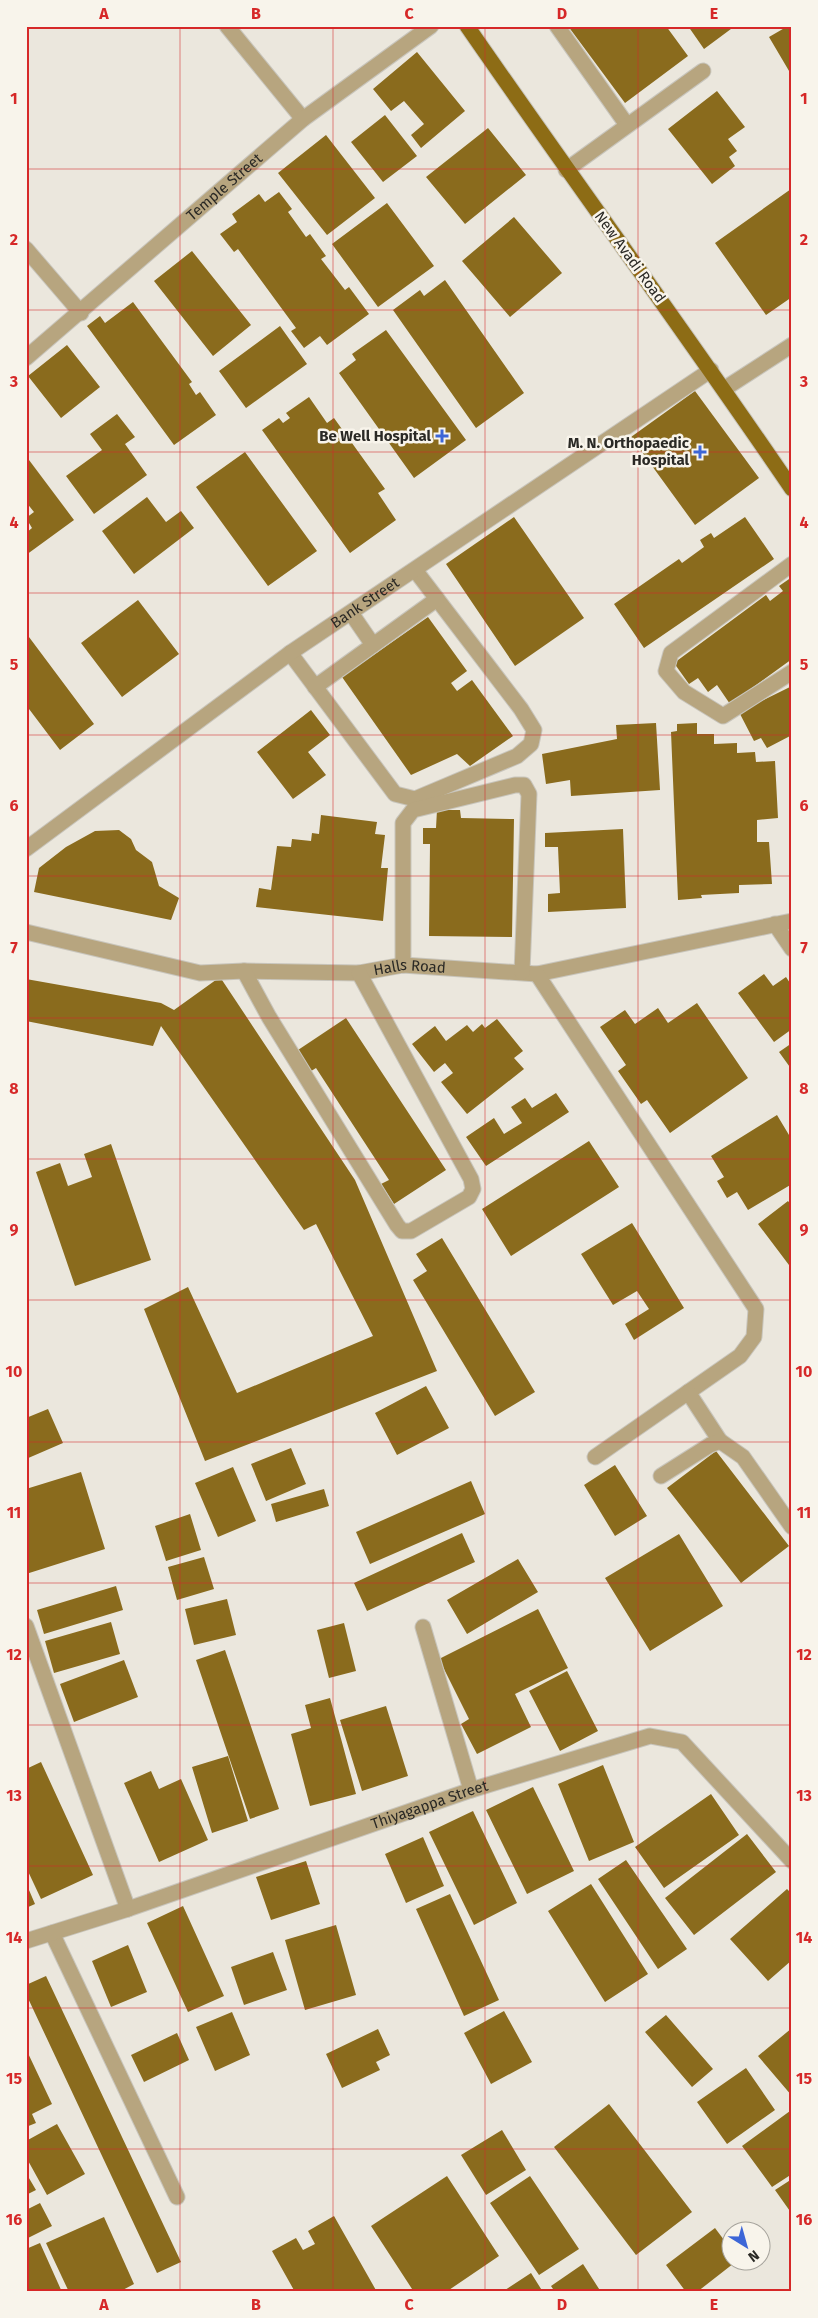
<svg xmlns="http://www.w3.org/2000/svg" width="818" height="2318" viewBox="0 0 818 2318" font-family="'Fira Sans',sans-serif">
<rect width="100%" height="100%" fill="#ebe7dd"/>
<path fill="#8a6b1d" d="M568 26H666L688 56 625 103Z
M688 26H735L704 49Z
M788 26H792V76L769 37Z
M417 52 465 111 421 148 411 135 424 124 404 101 391 111 373 89Z
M717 91 745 127 728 139 737 151 729 157 735 166 712 184 668 129Z
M385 115 417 156 383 182 351 142Z
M488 128 526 175 465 224 426 177Z
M326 135 375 198 327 235 278 173Z
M791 189 792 297 766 315 715 243Z
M279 192 292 209 288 212 306 237 310 234 326 256 321 259 345 290 349 287 369 314 327 345 320 336 304 348 291 331 296 328 238 249 234 252 220 234 237 222 232 214 259 194 265 202Z
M387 203 434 266 378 307 332 244Z
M514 217 562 273 510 317 462 261Z
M192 251 251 325 213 356 154 281Z
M445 280 524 393 476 428 393 310 420 290 424 296Z
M133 302 192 382 189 384 196 395 200 392 216 415 174 445 87 326 100 316 105 323Z
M280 326 307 364 246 408 219 371Z
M386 330 466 440 414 478 339 373 356 360 352 354Z
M67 345 100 387 61 418 28 376Z
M695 391 759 478 695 525 631 437Z
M309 397 327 423 334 418 385 489 378 493 396 520 350 553 262 430 279 418 283 423 290 418 286 413Z
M117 414 135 437 125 444 147 475 94 514 66 476 102 450 90 434Z
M245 452 317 551 268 586 196 487Z
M26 456 74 520 26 555V533L32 528 26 518 34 512 26 502Z
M147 497 166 522 181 511 194 528 134 574 102 531Z
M514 517 584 618 515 666 446 564Z
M745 517 774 559 644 648 614 604 679 559 682 563 704 547 700 540 711 533 714 538Z
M792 577V659L730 704 717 685 708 692 698 678 689 684 674 663 766 595 770 601 783 591 779 586Z
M138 600 179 654 122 697 81 643Z
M428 617 467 671 451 683 457 691 472 680 513 736 470 766 457 754 411 775 342 677Z
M26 633 94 724 60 750 26 705Z
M792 686V735L767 748 761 738 754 741 739 712Z
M311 710 330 735 308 752 326 775 293 799 257 752Z
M656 723 660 790 571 796 570 780 546 784 542 754 617 739 616 725Z
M697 723V734H714V744L737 743V753L755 752 756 762 775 761 778 818 757 820V842H769L772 884 739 885V893L701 895 702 898 678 900 671 732 677 731V724Z
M437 810H460L461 818 514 819 512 937 429 936 430 844H423V828H436Z
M321 815 377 822 375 834 385 835 381 868H388L383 921 256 907 259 888 271 890 277 846 291 847 292 839 311 841 312 833 319 834Z
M623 829 626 908 548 912V894L560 893 558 847H545V833Z
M119 830 131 839 136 850 152 862 159 886 179 898 171 920 34 892 39 868 66 847 95 831Z
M764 974 773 986 786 977 792 986V1029L774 1042 738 993Z
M220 977 355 1180 437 1371 205 1461 144 1309 188 1287 237 1393 373 1336 316 1224 304 1230 161 1026 153 1046 26 1021V979L161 1003 174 1010Z
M697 1003 748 1078 670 1133 647 1100 641 1104 618 1071 626 1065 600 1027 625 1010 635 1024 658 1008 668 1023Z
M346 1018 446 1170 394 1204 381 1184 389 1180 316 1068 308 1073 295 1052Z
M497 1019 523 1051 514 1058 524 1069 467 1114 441 1082 453 1073 445 1063 434 1072 412 1044 435 1026 446 1041 467 1025 473 1032 482 1024 485 1028Z
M792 1043V1070L779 1052Z
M556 1093 569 1112 486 1166 466 1137 494 1118 504 1134 522 1123 511 1107 525 1098 532 1108Z
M777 1115 792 1140V1184L748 1210 737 1192 727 1198 717 1181 724 1177 711 1156Z
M589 1141 619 1187 511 1256 482 1209Z
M111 1144 151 1260 75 1286 36 1172 60 1163 68 1186 92 1177 84 1154Z
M788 1201 792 1206V1269L758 1224Z
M632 1223 684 1308 634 1340 625 1324 649 1309 637 1291 613 1305 581 1254Z
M442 1238 535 1392 495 1416 413 1280 427 1271 416 1254Z
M426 1386 449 1428 397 1455 375 1413Z
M48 1409 63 1443 26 1459V1418Z
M291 1448 306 1484 266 1501 251 1464Z
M716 1451 789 1546 741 1583 667 1488Z
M615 1465 647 1516 615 1536 584 1485Z
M233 1467 256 1521 218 1537 195 1483Z
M81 1472 105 1549 26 1574V1489Z
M471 1481 485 1514 370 1564 356 1532Z
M324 1489 329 1506 276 1522 271 1504Z
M190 1514 201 1550 166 1561 155 1526Z
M462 1533 475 1562 367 1611 354 1583Z
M679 1534 723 1606 650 1651 605 1578Z
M204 1557 214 1589 177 1600 168 1567Z
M518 1559 538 1592 467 1634 447 1600Z
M116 1586 123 1610 44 1634 37 1610Z
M227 1599 236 1635 194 1645 185 1609Z
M538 1609 568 1668 515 1694 531 1727 477 1754 461 1724 469 1719 439 1659Z
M111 1622 120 1654 54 1673 45 1641Z
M344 1623 356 1671 329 1678 317 1630Z
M225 1650 279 1809 250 1819 196 1660Z
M124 1660 138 1697 74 1722 60 1684Z
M567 1671 598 1731 560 1751 529 1691Z
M330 1698 356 1794 310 1806 291 1734 311 1728 305 1705Z
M386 1706 408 1776 362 1791 340 1720Z
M228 1756 248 1821 212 1833 192 1767Z
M41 1762 93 1875 41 1899 26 1867V1769Z
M603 1765 634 1842 589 1861 558 1784Z
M151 1771 159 1789 181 1779 208 1840 159 1862 124 1783Z
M533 1787 574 1871 527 1894 486 1810Z
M711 1794 739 1835 664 1888 635 1847Z
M473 1811 517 1903 474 1925 429 1832Z
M747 1834 776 1872 694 1935 665 1898Z
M423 1837 444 1886 406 1903 385 1854Z
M626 1860 687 1949 658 1969 598 1879Z
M306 1861 320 1904 271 1920 256 1877Z
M26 1883 35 1904 26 1908Z
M591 1884 648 1974 605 2002 548 1911Z
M787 1889 792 1894V1960L768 1981 730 1939Z
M450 1894 499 2000 464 2016 416 1909Z
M183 1906 224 1996 188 2012 147 1923Z
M336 1925 356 1995 305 2010 285 1940Z
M128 1945 147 1992 111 2007 92 1961Z
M273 1952 287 1990 244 2005 231 1967Z
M46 1976 181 2262 157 2273 26 1994V1985Z
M504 2011 532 2062 491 2084 464 2033Z
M232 2012 250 2055 215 2071 196 2027Z
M666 2015 713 2069 692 2087 645 2032Z
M792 2028V2096L758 2056Z
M378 2029 390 2055 376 2062 380 2070 342 2088 326 2054Z
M177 2033 189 2060 144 2082 131 2055Z
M26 2049 52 2104 32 2114 36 2123 26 2127Z
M746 2068 775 2110 727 2144 697 2102Z
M609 2104 692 2212 636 2255 554 2147Z
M790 2111 792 2114V2174L772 2187 742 2146Z
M57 2124 85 2174 47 2195 26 2157V2141Z
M502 2130 526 2170 486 2195 461 2155Z
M26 2173 36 2190 26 2195Z
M447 2176 499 2256 446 2292H414L371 2226Z
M530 2176 579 2249 539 2275 490 2203Z
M792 2179V2214L775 2190Z
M40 2203 52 2226 26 2239V2210Z
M334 2216 377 2292H295L272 2251 296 2238 303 2250 315 2244 308 2231Z
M104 2217 134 2284 119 2292H69L46 2243Z
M715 2228 730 2248V2260H738L697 2292H686L666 2265Z
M40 2243 62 2292H26V2249Z
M583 2264 601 2292H555L551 2286Z
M531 2273 543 2292H502Z"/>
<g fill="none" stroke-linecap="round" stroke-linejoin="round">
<defs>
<g id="minor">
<path d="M227 26 303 119"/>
<path d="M557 26 627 125"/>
<path d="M566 170 703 71"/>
<path d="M26 249 81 313"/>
<path id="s1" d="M26 358 303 119 431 26"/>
<path d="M724 389 792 345"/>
<path d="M792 564 671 653 666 671 684 692 723 716 792 672"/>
<path d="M351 613 373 645"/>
<path d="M290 653 395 794 415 799 517 756 531 744 534 730 521 709 415 570"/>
<path d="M315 687 437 599"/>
<path id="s2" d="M26 849 290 653 711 370"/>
<path d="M775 924 792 949"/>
<path id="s3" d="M26 932 200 973 244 971 359 973 403 965 537 974 792 921"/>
<path d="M403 965V823L413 810 515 785H524L529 794 522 972"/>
<path d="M244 971 269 1017 397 1225 402 1231H411L469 1197 473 1189 471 1179 359 973"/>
<path d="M537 974 756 1309 754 1337 740 1356 595 1457"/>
<path d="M688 1392 720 1441"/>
<path d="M661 1476 710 1445 720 1441 743 1457 792 1527"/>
<path d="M26 1626 128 1909"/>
<path d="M423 1627 471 1790"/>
<path d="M52 1933 177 2197"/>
<path id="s4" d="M26 1941 128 1909 471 1790 650 1736 682 1742 792 1861"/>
</g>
<path id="major" d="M467 26C574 181 686 333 792 489"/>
</defs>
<use href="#minor" stroke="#c8c5bc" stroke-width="17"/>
<use href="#major" stroke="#c8c5bc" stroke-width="17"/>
<use href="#minor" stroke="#b7a57f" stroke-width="15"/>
<use href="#major" stroke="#8d6c15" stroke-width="15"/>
</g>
<path fill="none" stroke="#d62828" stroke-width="1" stroke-opacity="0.55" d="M180 26V2292M333 26V2292M485 26V2292M638 26V2292M26 169H792M26 310H792M26 452H792M26 593H792M26 735H792M26 876H792M26 1018H792M26 1159H792M26 1300H792M26 1442H792M26 1583H792M26 1725H792M26 1866H792M26 2008H792M26 2149H792"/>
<g fill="#3d66d7" stroke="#f8f4eb" stroke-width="2">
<path d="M439.5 428.5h5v5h5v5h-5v5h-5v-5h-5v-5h5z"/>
<path d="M697.5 444.5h5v5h5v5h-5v5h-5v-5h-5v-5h5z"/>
</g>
<g text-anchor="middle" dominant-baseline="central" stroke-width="5" stroke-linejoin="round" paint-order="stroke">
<g font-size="15" fill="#2a2925" stroke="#f8f4eb">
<text stroke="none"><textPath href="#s1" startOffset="262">Temple Street</textPath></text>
<text transform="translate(630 257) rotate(54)">New Avadi Road</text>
<text stroke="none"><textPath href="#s2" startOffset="419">Bank Street</textPath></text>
<text stroke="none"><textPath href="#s3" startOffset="389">Halls Road</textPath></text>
<text stroke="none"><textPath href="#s4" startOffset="426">Thiyagappa Street</textPath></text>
</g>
<g font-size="15" font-weight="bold" fill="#2a2925" stroke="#f8f4eb" text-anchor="end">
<text x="431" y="436">Be Well Hospital</text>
<text x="689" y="443">M. N. Orthopaedic<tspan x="689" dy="17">Hospital</tspan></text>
</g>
</g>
<rect width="818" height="2318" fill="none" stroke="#f8f4eb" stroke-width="55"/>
<g transform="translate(746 2246) rotate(143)"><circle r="24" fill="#f8f4eb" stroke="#a6a39c"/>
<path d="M0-4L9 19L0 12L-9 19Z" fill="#3d66d7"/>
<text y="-8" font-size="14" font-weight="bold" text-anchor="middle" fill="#2a2925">N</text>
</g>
<rect x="28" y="28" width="762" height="2262" fill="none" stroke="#d62828" stroke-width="2"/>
<g font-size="16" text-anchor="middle" font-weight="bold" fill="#d62828">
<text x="104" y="19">A</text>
<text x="256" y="19">B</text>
<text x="409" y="19">C</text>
<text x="562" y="19">D</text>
<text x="714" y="19">E</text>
<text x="14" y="104">1</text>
<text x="804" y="104">1</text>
<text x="14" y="245">2</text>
<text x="804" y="245">2</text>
<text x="14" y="387">3</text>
<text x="804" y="387">3</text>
<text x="14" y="528">4</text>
<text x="804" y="528">4</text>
<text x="14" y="670">5</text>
<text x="804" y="670">5</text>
<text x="14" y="811">6</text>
<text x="804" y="811">6</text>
<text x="14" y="953">7</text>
<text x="804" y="953">7</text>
<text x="14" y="1094">8</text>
<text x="804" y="1094">8</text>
<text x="14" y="1235">9</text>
<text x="804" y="1235">9</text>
<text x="14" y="1377">10</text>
<text x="804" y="1377">10</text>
<text x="14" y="1518">11</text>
<text x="804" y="1518">11</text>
<text x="14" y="1660">12</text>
<text x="804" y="1660">12</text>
<text x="14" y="1801">13</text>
<text x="804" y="1801">13</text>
<text x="14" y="1943">14</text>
<text x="804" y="1943">14</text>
<text x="14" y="2084">15</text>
<text x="804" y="2084">15</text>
<text x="14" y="2225">16</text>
<text x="804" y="2225">16</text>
<text x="104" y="2310">A</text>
<text x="256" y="2310">B</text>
<text x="409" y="2310">C</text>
<text x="562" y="2310">D</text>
<text x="714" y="2310">E</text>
</g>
</svg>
